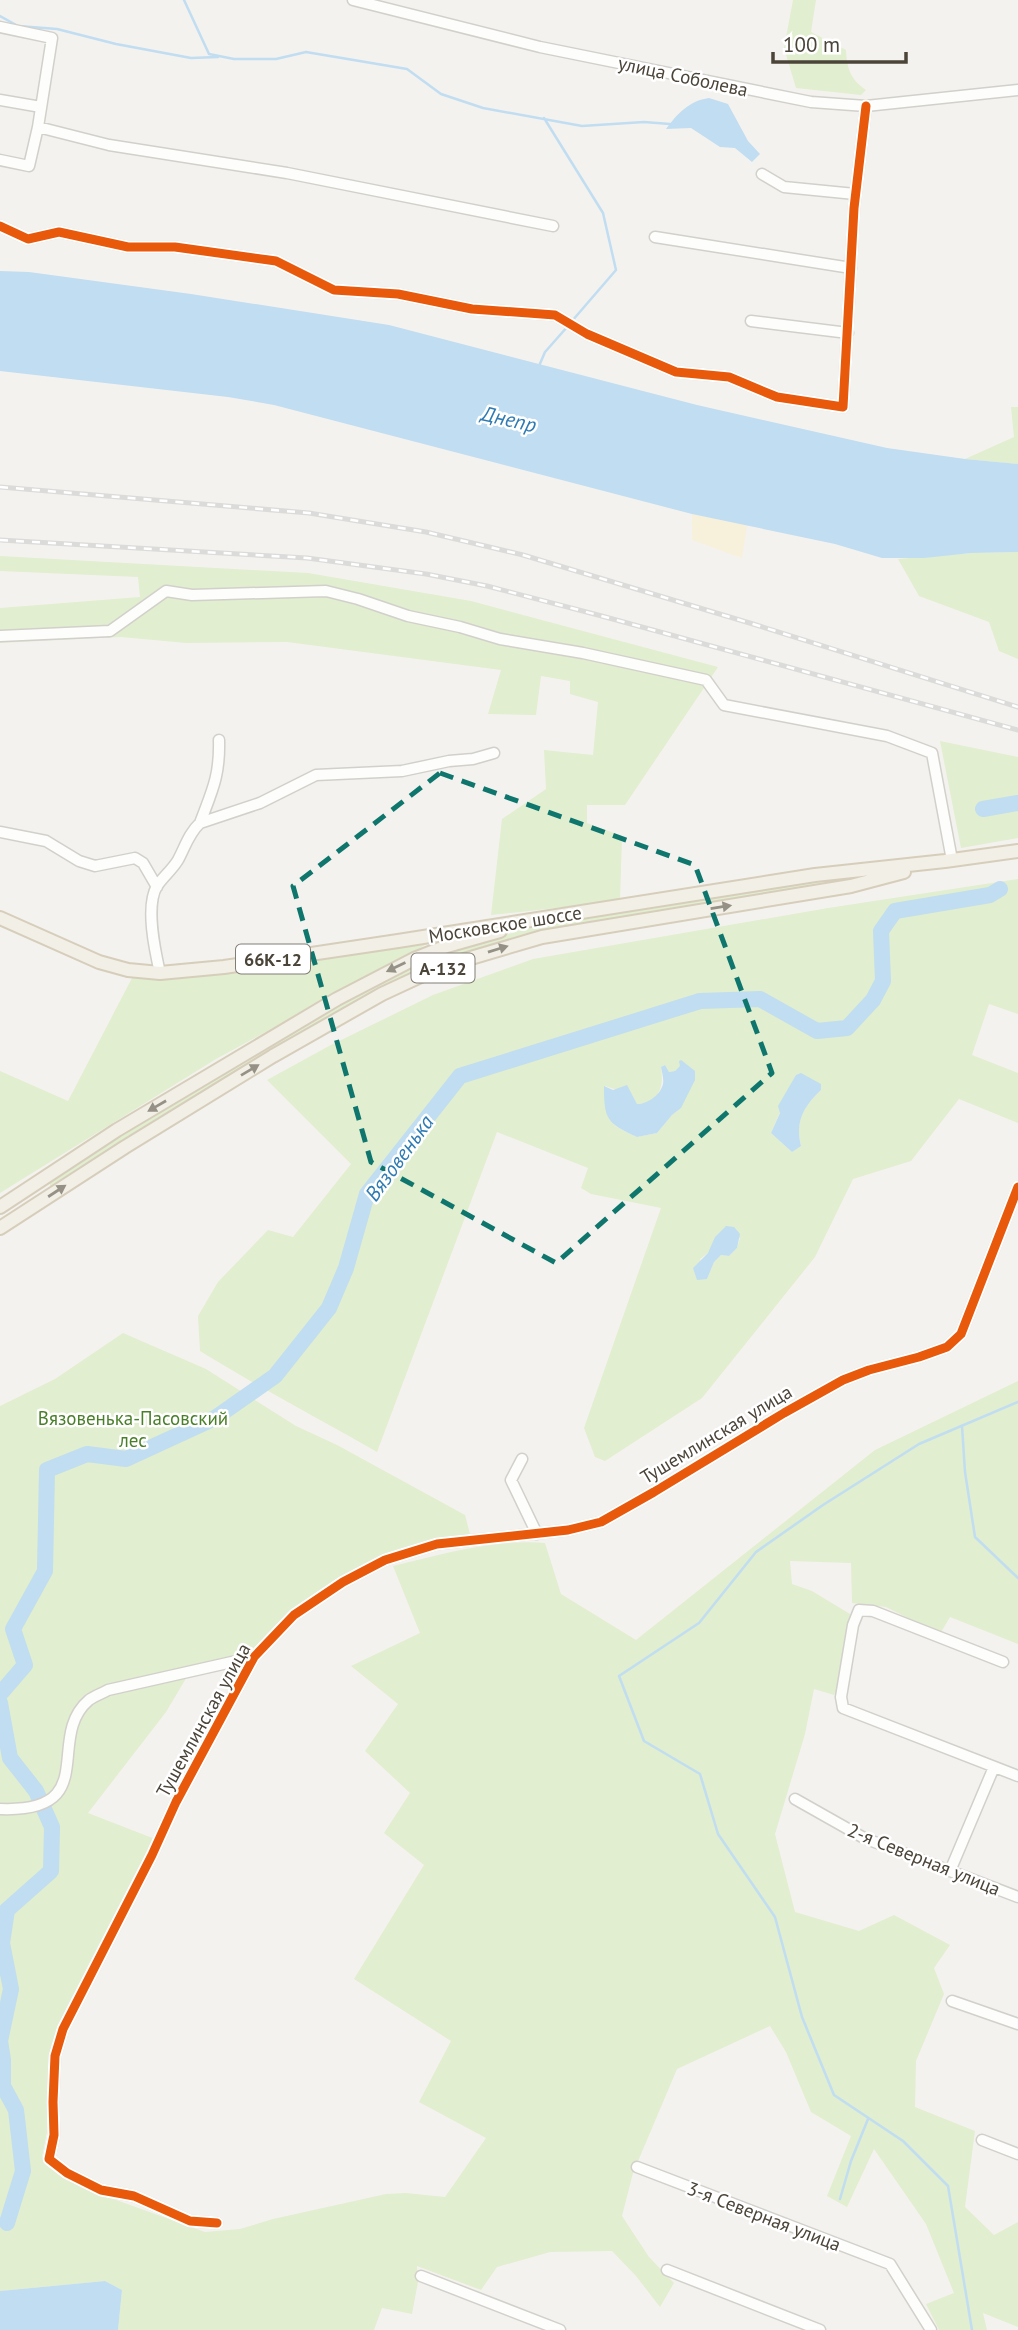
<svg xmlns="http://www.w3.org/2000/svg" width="1018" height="2330" viewBox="0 0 1018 2330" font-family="'PT Sans',sans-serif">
<rect width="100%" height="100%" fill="#f4f2ee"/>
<path fill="#e1eecf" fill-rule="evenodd" d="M793 0H816L811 32 846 50C847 68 850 79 866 90L861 95 796 88 784 48Z
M1011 407H1018V464L965 459 1014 437Z
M1018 552V659L999 651 989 622 919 596 898 559 971 553Z
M0 556 308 573 471 601 718 667 625 805H587V823L622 836 620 901 491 915 502 819 546 789 544 750 593 755 598 702 570 694V681L541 676 536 715 488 714 501 670 287 642 186 643 121 637 0 643V608L140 597 138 577 0 571Z
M940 741 1018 757V838L961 848Z
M1018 879V1014L989 1004 972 1055 1018 1073V1123L959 1099 911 1161 853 1179 815 1257 702 1398 605 1461 595 1457 584 1428 661 1208 591 1194 581 1188 588 1168 497 1132 377 1452C318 1418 258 1387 200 1351L198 1316 218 1282 268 1230 293 1237 351 1164 267 1080 329 1046 433 995 533 959 828 908ZM665 1065 669 1072 675 1071 681 1066V1108L672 1115 657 1133 637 1137C604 1122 607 1121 605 1086L632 1095 637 1104C660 1103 664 1086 661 1067ZM796 1075 821 1090C803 1107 795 1121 801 1146L792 1152 771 1133ZM740 1238 737 1248 729 1256 721 1255 714 1262 707 1279 700 1259 708 1253Z
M818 881 822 882 818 885 573 925 490 945 422 969 345 1008 50 1189V1181L198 1087 342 1002 379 982 451 952 518 931 559 922Z
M438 938 216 1059 0 1193V1071L68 1101 132 978 177 979Z
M123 1333 206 1369 296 1426 337 1445 465 1515 471 1538 434 1541 388 1554 342 1576 294 1611 265 1638 255 1650 194 1665 166 1712 88 1813 155 1839 74 1996 49 2055V2122L42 2157 80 2187 205 2232 240 2229 273 2219 386 2194 406 2193 445 2197 486 2138 419 2102 451 2041 354 1979 424 1865 384 1833 410 1793 365 1751 398 1704 351 1666 420 1633 393 1566C442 1554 495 1539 545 1543L561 1594 636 1640 875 1450 1018 1381V1644L950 1617 940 1634 886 1607 852 1603 851 1563 790 1561 792 1584 812 1591 850 1614 849 1623 838 1690 834 1695 814 1689 805 1734 775 1834 795 1912 859 1931 894 1915 950 1945 934 1968 944 1994 916 2061 915 2107 975 2131 965 2207 994 2235 1018 2222V2327L983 2313 987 2330H939L926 2304 954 2293 926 2224 874 2149 847 2207 827 2196 851 2136 811 2112 786 2052 770 2026 677 2069 633 2173 622 2216 649 2257 674 2283 660 2307 636 2276 612 2251 550 2252 497 2267 481 2290 417 2266 418 2282 412 2314 382 2308 374 2330H118L122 2290 105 2281 0 2291V1406L55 1379Z"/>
<path fill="#f7f0da" d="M692 514 747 525 742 558 692 540Z"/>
<path fill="#c0ddf1" d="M709 98 728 104 748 141 760 154 752 162 735 148 720 147 691 128 666 129C678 113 689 101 709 98Z
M0 271 29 272 191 294 389 325 697 405 887 448 965 459 1018 464V552L971 553 924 558H882L835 544 692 514 274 405 228 397 0 371Z
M681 1060 695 1071V1080L681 1108 672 1115 657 1133 637 1137C607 1123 604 1120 604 1086L613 1090 627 1085 637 1104C647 1104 660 1096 663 1084 664 1080 662 1072 661 1067L665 1065 669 1072 675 1071 680 1066 679 1061Z
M801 1073 821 1084V1090C803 1107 795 1122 801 1146L792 1152 771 1133 780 1113 778 1106 796 1075Z
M726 1226 734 1227 740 1234 737 1248 729 1256 721 1255 714 1262 707 1279 697 1280 693 1268 708 1253 715 1237Z
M105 2281 122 2290 118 2330H0V2291Z"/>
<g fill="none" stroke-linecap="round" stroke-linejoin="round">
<path stroke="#c0ddf1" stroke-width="2.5" d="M184 0 209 54 234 59H276L306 52 407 69 441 94 483 108 582 126 644 122 670 124
M0 16 18 26 57 29 116 44 191 58 218 57
M544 118 603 213 616 270 572 321
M539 366 545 352 568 326
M962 1426 965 1472 975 1537 1018 1578
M840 2199 851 2161 868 2119
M972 2330 948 2186 903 2141 834 2095 802 2017 775 1917 718 1834 700 1774 644 1741 619 1676 699 1623 756 1552 823 1505 919 1444 1018 1402"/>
<path stroke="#c0ddf1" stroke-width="16" d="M983 809 1018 803
M0 1694 25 1665 13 1629 45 1571 47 1470 87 1454 126 1459 215 1418 275 1376 329 1308 346 1268 367 1194 460 1076 700 1001 760 999 817 1031 847 1028 873 1000 883 981 881 931 895 911 990 895 1000 889
M0 1703 10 1758 36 1791 52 1827 51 1871 7 1910 2 1943 11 1989 0 2041
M0 2041 3 2060V2086L16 2110 23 2171 7 2223"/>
<defs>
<path id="minor" d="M353 0 540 47 811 102 866 106 1018 90
M0 27 52 38 38 127 109 145 287 173 553 226
M0 100 41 107
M0 160 29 166 38 127
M762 174 784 187 855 194
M0 226 28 239 59 232 128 247H175L276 261 334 290 398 294 472 309 555 315 587 334 676 372 729 377 777 397 843 407 854 208 866 106
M655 237 851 268
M751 321 848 333
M0 636 110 631 166 591 192 595 326 591 358 599 408 616 460 627 500 639 583 653 706 680 724 705 887 736 932 753 952 860
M200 823C212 791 220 776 219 740
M0 832 46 841 79 861 95 866 135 858 143 863 157 887
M160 973C155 951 145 906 157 886 163 877 172 870 178 860 185 847 189 833 200 823L260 803 316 775 402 771 449 761 473 759 494 753
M522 1459 511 1480 537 1534
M1003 1662 873 1611 859 1610 853 1625 841 1697 843 1708 1018 1776
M795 1799 864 1838 1018 1897
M0 1809C103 1813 44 1738 89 1700 94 1696 103 1693 108 1690L254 1657
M950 1871 994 1767
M952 2001 1018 2024
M982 2140 1018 2154
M637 2167 890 2264 931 2330
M217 2223 190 2221 134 2196 101 2190 67 2173 49 2159 54 2135 53 2102 55 2056 63 2029 152 1855 176 1802 254 1657 294 1615 343 1582 385 1560 437 1544 568 1530 601 1522 654 1492 784 1413 843 1380 869 1370 919 1357 947 1347 961 1334 1018 1187
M667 2270 820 2330
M421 2276 560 2330"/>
<path id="major" d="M0 918 99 962 128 970 160 973 224 967 398 941 815 875 945 861 1018 851
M0 1207 117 1130 337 999 414 959 447 946 500 931
M0 1228 125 1147 273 1056 382 994 425 974 464 960 542 937 851 886 904 872"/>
</defs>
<use href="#minor" stroke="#d2d0cb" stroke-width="13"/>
<use href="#major" stroke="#d6cebb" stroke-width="16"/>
<use href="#minor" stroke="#fdfdfc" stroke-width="10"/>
<use href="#major" stroke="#f2efe6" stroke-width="12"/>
<defs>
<path id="rail" d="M0 487 309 513 426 532 523 555 753 624 1018 707
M0 540 307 558 426 574 487 586 598 615 1018 730"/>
</defs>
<use href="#rail" stroke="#dbdbda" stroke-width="5"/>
<use href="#rail" stroke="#fff" stroke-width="2.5" stroke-dasharray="8" stroke-linecap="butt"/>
<defs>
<path id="cycleway" d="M0 226 28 239 59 232 128 247H175L276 261 334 290 398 294 472 309 555 315 587 334 676 372 729 377 777 397 843 407 854 208 866 106
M217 2223 190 2221 134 2196 101 2190 67 2173 49 2159 54 2135 53 2102 55 2056 63 2029 152 1855 176 1802 254 1657 294 1615 343 1582 385 1560 437 1544 568 1530 601 1522 654 1492 784 1413 843 1380 869 1370 919 1357 947 1347 961 1334 1018 1187"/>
</defs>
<use href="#cycleway" stroke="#fff" stroke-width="13"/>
<use href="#cycleway" stroke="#e8590c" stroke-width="9"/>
</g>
<defs><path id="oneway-solid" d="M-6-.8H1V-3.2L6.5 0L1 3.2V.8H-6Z" transform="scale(1.75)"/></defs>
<g fill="#969187">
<use href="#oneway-solid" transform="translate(721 907) rotate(-9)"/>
<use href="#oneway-solid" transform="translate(498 949) rotate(-17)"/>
<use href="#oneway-solid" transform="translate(396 967) rotate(154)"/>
<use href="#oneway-solid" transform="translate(250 1070) rotate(-31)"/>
<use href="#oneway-solid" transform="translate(157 1106) rotate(150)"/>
<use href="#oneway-solid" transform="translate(57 1191) rotate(-33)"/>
</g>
<path fill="none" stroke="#0f766e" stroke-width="5" stroke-dasharray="14 9" stroke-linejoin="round" d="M440 773 695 865 772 1073 556 1263 371 1162 293 886Z"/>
<g text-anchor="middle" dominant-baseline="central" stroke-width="5" stroke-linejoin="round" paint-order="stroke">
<g fill="#fff" stroke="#817c74" stroke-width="2">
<rect x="236" y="944.5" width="74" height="29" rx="5"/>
<rect x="411.5" y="953.5" width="63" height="29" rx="5"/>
</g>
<g font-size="18" font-weight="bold" fill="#4b4439">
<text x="273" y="959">66К-12</text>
<text x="443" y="968">А-132</text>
</g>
<g font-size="19" fill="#4b4439" stroke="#fff">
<text transform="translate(683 76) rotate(12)">улица Соболева</text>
<text transform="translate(505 924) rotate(-9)">Московское шоссе</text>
<text transform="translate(716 1434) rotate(-31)">Тушемлинская улица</text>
<text transform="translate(203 1720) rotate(-61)">Тушемлинская улица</text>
<text transform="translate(924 1859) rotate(22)">2-я Северная улица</text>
<text transform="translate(764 2216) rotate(21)">3-я Северная улица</text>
</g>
<g font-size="19" fill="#4a7f2a" stroke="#fff">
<text x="133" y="1418">Вязовенька-Пасовский<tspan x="133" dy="22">лес</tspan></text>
</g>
<g font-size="21" font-style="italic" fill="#2e7ab2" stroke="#fff">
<text transform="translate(509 419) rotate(13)">Днепр</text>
<text transform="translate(399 1158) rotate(-54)">Вязовенька</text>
</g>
</g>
<path d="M773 52v10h133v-10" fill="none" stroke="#4b4439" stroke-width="3.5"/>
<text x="783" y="52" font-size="21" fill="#4b4439" stroke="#ffffff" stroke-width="5" paint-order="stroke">100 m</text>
</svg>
